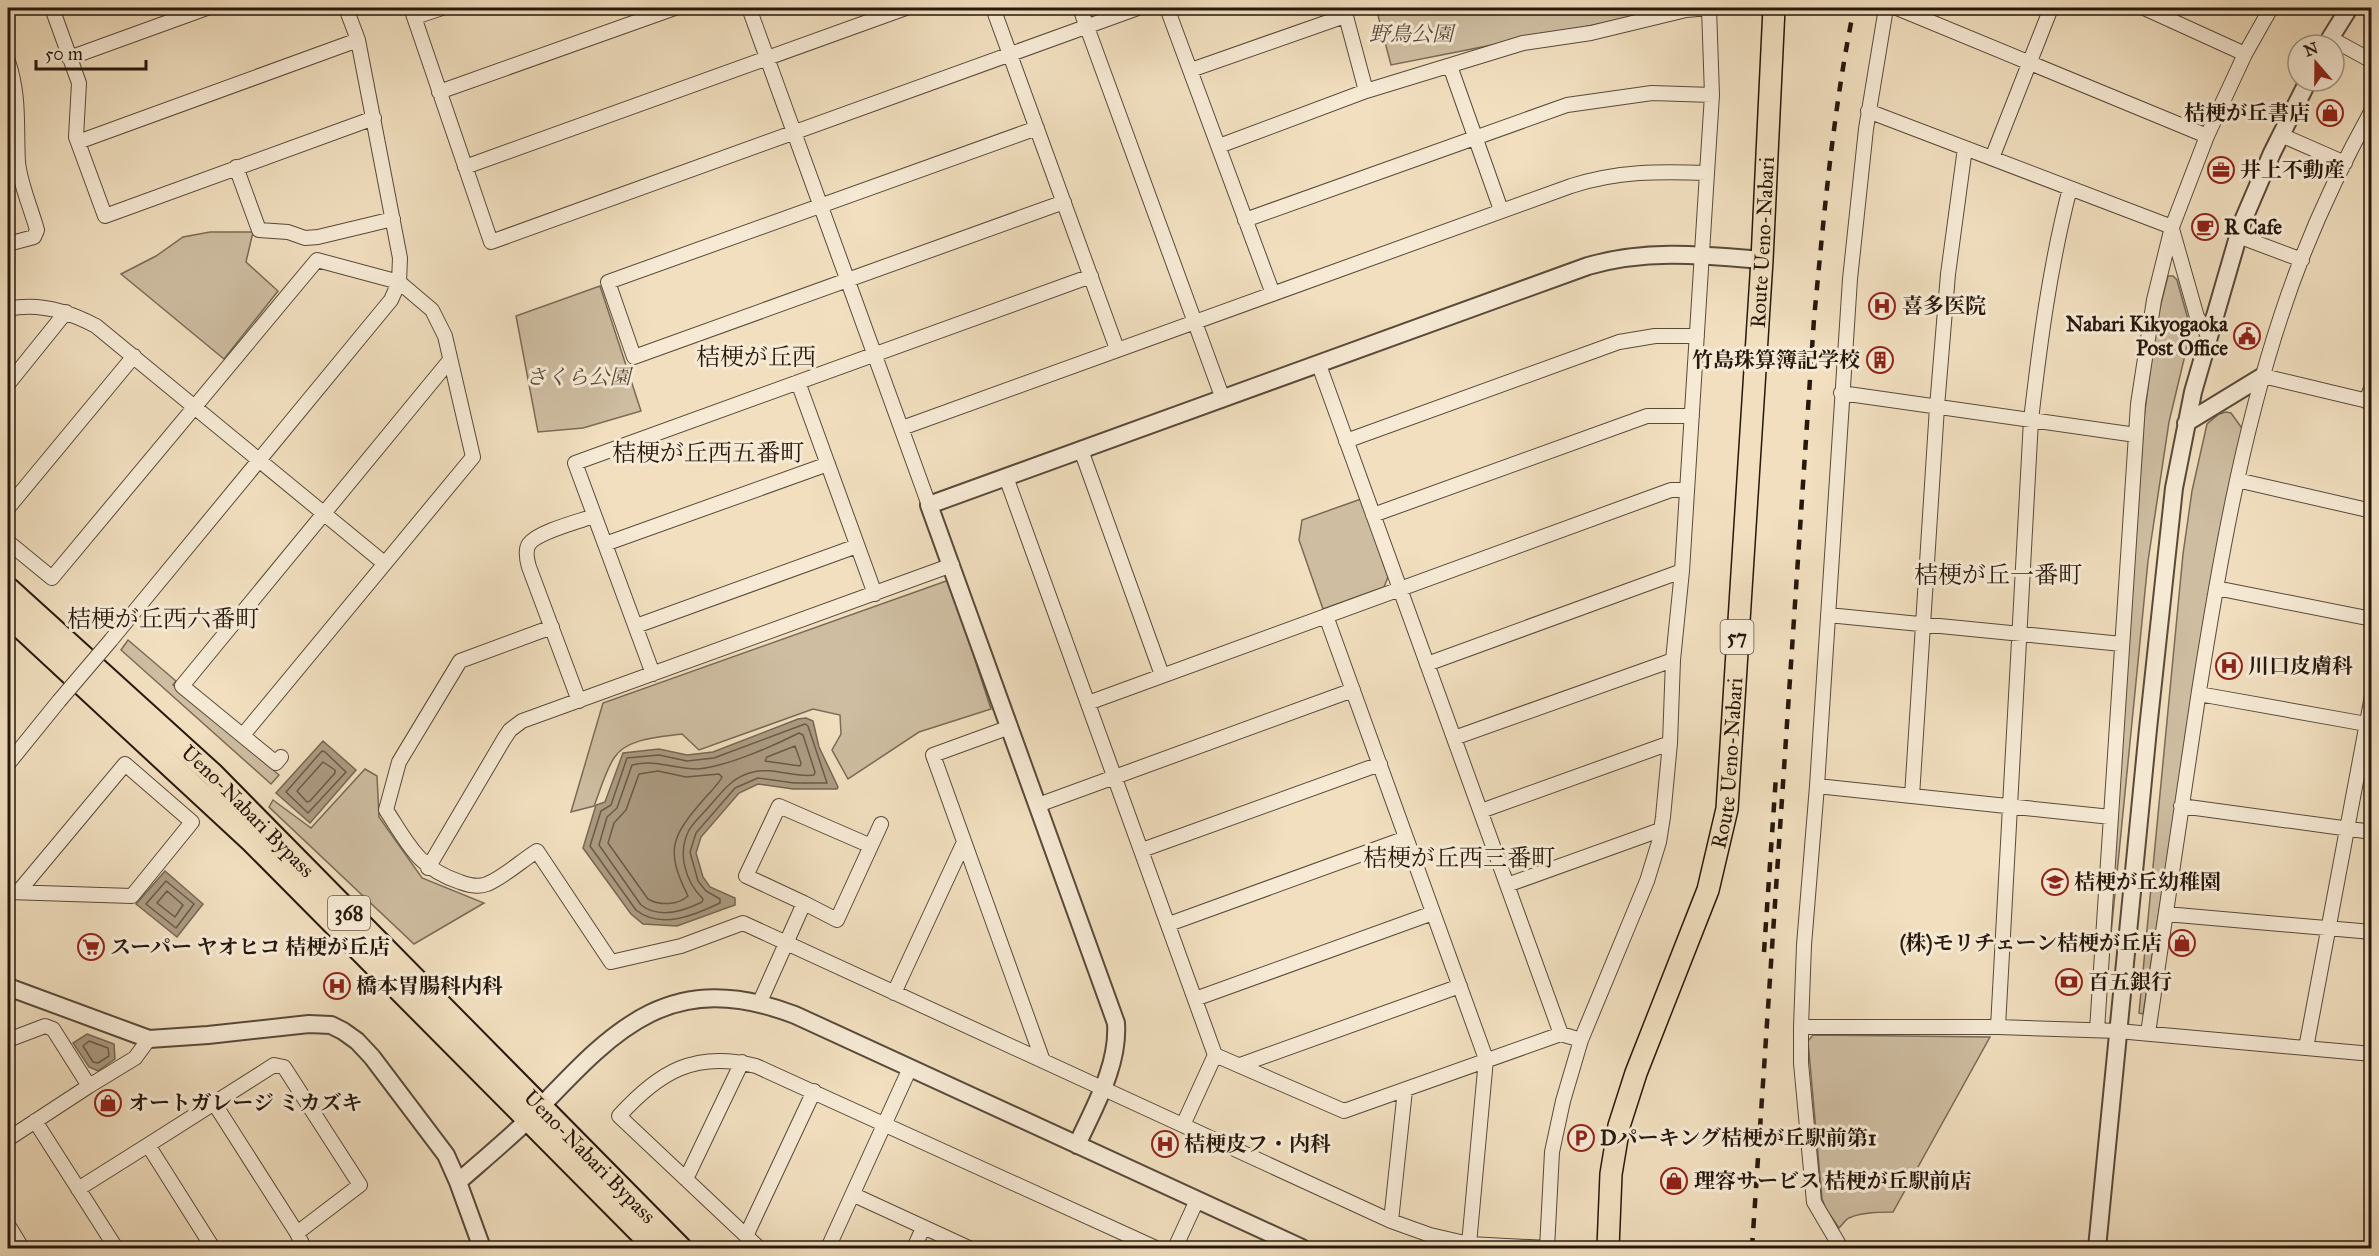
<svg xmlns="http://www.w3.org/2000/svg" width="2379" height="1256" viewBox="0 0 2379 1256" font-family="'IM FELL Great Primer','Noto Serif JP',serif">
<rect width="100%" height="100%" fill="#f1dfbf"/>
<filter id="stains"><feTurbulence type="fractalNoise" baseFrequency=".00333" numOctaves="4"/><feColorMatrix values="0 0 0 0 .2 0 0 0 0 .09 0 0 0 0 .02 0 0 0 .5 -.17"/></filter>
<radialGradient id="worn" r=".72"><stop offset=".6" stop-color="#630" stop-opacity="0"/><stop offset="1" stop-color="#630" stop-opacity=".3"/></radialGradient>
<path fill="#cebda1" stroke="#7a6a57" stroke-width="1.5" d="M1376 8H1680L1391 65Z
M210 232H253L246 262 278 291 224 359 121 274 156 256 183 237Z
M2168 276H2173L2177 280 2191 330 2169 422 2148 561 2105 994 2144 419 2156 323Z
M600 286 641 411 583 428 538 432 516 316Z
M2226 412 2231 413 2244 431 2205 618 2143 1014 2139 1013 2183 554 2192 491 2207 424 2219 414Z
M1361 499 1388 577 1384 587 1323 609 1299 540 1302 520Z
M949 580 991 709 919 732 848 779 832 750 841 734 840 715 813 709 699 750 682 734C661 737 626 738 614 758 605 772 600 791 594 806L571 812 603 703Z
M128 640 176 681 173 685 279 775 271 784 121 650Z
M365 769 377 776 379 817 422 878 484 903 414 944 269 807 273 800 311 828Z
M1813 1035 1990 1037 1893 1212C1882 1212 1859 1213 1849 1218 1846 1219 1842 1225 1839 1228L1826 1209 1822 1199 1808 1041Z"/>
<path fill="#ac9b82" stroke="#766753" stroke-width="1.5" d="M806 718 813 721 819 747 838 787 837 789H793L758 784 739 793 701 837 696 853 703 877 710 887 735 898V905L677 926 643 924 631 914 583 848 596 805 605 802 623 753 659 749 687 755 713 752 798 719Z
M323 741 356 770 310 823 276 793Z
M165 871 203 904 177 937 136 904Z
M87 1034 114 1044 115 1059 98 1071 89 1067 73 1043Z"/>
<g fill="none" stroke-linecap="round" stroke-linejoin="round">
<path stroke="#695a48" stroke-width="1.5" d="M805 724 808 726 827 783H794L758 778 735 788 696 833 690 852 698 881 706 891 720 899V903C695 915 661 930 636 910L590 846 601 811 611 805 627 758 659 755 687 761 714 758Z
M799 733 803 735 815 772 814 775C794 778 773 767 753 772 735 776 725 788 713 802 706 811 695 820 689 830 677 853 685 881 703 899L702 902C684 911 659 919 641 905L599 845 607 817 617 808 632 765C656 759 674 769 697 769 726 767 773 746 799 733Z
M795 746 801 763 800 766 765 761 767 757Z
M322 751 325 752 346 772 308 813 286 792Z
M323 762 335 770V773L310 801 307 802 297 791Z
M658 771 686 777 719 774 722 777C718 785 710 792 704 799 671 837 665 850 688 896 678 905 660 906 648 899L608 843 614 823 626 810 639 774Z
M166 881 194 904 176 928 146 904Z
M167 891 183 905 175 917 157 903Z
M89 1041 108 1048 109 1056 98 1063 93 1062 83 1046Z"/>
<defs>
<path id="minor" d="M52 8 79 83 76 137 105 216 374 118
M411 8 491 242 1138 8
M749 8 929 505
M993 8 1117 349
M1080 8 1223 399
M1167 8 1273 294
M1897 8 2207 136
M2144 8 2245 54
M1344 9 1366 91
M415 17 442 8
M2330 38 2372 61
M69 58 207 8
M8 61C20 97 16 126 18 162 20 184 31 208 37 230L34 237 8 244
M1450 66 1501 210
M1191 70 1345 16
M439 92 675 8
M1868 111 2172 227
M1037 128 608 282 634 357 1064 202
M2281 135 2345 163
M78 142 358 40
M1992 158 2051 8
M236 167 259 230 288 232 305 238 318 237 393 219
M465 167 906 8
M1245 220 1567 105 1652 93 1712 95
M2172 229 2197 317 2208 335
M2238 236 2302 260
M8 309C39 302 68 311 96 326L384 563
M1319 365 1561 1034
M2263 376 2372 402
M798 382 875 594
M8 384 66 312
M1841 393 2136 435
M2366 401 2372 386
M902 428 1571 186C1617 171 1660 171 1707 173
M1346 441 1619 342 1655 336H1697
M1081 450 1162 675
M1006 477 1215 1055 1183 1125
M2237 480 2372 511
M8 508 134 356
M1373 515 1647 416H1692
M8 542 52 578 317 260 399 282 432 310 445 336 473 457 243 735
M605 544 828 464
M2216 588 2372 619
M1828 615 2122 644
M1326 616 1486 1059 1469 1244
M636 626 857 546
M552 627 460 661 399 762 386 810C409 845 418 868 460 882 468 885 478 888 487 884 504 877 521 861 537 851L611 962 681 946 743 923 1391 1221 1430 1235 1469 1244 1547 1248 1552 1152 1563 1101 1581 1040 1647 881 1659 842 1663 817 1670 743 1673 660 1682 571 1707 173 1712 95 1709 8 1686 10 1591 33 1523 43 1366 91 1219 146
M111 640 391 300 399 282 400 258 358 40 346 8
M1427 664 1682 571
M653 674 575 463 1091 276
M2199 694 2372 725
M579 701 529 567C527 560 525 550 529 544 537 532 580 521 594 516
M1088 703 1671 490H1687
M1010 727 933 755 1043 1061
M1454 738 1673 660
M281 757 276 763 182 686 450 360
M8 764 59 701
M1817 786 2111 817
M1912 796 1937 407 1948 274 1965 148
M1038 805 1353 690
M2181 806 2372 832
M1481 811 1670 743
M1142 850 1380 764
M428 868 504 739 510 730 522 721 952 565
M1507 885 1660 830
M8 892 132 896 192 822 125 764 19 891
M804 903 837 920 881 824
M2166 914 2372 932
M1169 924 1406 838
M894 993 964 842
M1195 999 1433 913
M759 1004 804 903 746 876 779 806 871 846
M1801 1027H1998L2118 1031 2372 1054
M1998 1027 2031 420C2040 342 2050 265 2070 188
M2097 1030 2138 404 2154 300 2172 227 2207 136 2245 54 2271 8
M2148 1033C2165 919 2182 805 2199 691 2219 565 2241 437 2281 316 2304 245 2336 175 2372 110
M8 1040 45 1026 53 1029 89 1086 135 1058 149 1039
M2306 1048 2372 696
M1215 1055 1344 1111 1561 1034 1581 1040
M1240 1065 1460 986
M214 1103 297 1233
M35 1121 116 1248
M8 1139 89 1086
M148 1145 274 1065 284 1067 360 1185 297 1233 304 1248
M686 1179 742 1062
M78 1189 148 1145 213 1248
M854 1195 969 1248
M1391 1221 1405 1090
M8 1225 22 1248
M746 1236 814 1091
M759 1248 619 1116C659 1072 695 1050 756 1066L1156 1248
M828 1248 910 1068
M914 1248 923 1228
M1175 1248 1197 1200
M1841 1248 1814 1202 1801 1063V1027L1804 945 1817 786 1850 279 1866 129 1886 8"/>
<path id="tertiary" d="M2326 45 2349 8
M2186 423 2263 376
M8 987 149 1039 208 1035 309 1024 331 1025 343 1031 357 1041 372 1057 446 1155 458 1182 482 1248
M1077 1145C1094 1107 1119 1066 1116 1023L929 505 1588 266C1646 249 1703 255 1762 260
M458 1182C482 1161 507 1140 530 1118 612 1032 667 966 795 1015L1302 1248
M2097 1248 2148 729 2174 488 2193 392 2242 223 2272 153 2308 81"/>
<g id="primary">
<path id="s1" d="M1608 1248 1611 1174 1619 1126 1636 1073 1708 890 1727 809 1762 260 1774 8"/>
</g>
<g id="trunk">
<path id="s2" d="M8 589 212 774 680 1248"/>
<path d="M8 615 253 842 656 1248"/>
</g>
</defs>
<use href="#minor" stroke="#594a3a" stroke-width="16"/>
<use href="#tertiary" stroke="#594a3a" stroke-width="20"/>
<use href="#primary" stroke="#26180d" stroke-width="24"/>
<use href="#trunk" stroke="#26180d" stroke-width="26"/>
<use href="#minor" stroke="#f6ead5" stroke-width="14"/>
<use href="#tertiary" stroke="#f6ead5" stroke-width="16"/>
<use href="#primary" stroke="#f1dfbf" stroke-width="21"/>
<use href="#trunk" stroke="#f1dfbf" stroke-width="22"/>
<path stroke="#26180d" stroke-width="4.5" stroke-dasharray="10 10" stroke-linecap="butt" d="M1764 952 1776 776
M1752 1248 1814 319C1824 215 1833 110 1854 8"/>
<defs>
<path id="minor-bridge" d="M59 701 111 640"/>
</defs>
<use href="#minor-bridge" stroke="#594a3a" stroke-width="16" stroke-linecap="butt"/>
<use href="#minor-bridge" stroke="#f6ead5" stroke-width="14"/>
</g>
<defs>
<symbol id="shop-ring" viewBox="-11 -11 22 22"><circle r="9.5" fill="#f6ead5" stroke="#8f2418" stroke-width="1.5"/><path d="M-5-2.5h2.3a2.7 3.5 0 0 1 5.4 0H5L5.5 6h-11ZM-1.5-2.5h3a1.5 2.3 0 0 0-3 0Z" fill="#8f2418"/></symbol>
<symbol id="office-ring" viewBox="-11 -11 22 22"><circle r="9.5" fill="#f6ead5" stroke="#8f2418" stroke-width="1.5"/><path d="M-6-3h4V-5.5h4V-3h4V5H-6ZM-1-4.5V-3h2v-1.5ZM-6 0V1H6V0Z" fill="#8f2418"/></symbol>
<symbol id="cafe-ring" viewBox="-11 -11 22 22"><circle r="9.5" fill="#f6ead5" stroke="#8f2418" stroke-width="1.5"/><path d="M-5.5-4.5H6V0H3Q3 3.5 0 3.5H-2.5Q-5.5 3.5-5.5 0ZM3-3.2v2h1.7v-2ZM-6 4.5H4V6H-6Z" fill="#8f2418"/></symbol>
<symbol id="hospital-ring" viewBox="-11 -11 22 22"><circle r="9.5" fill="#f6ead5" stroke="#8f2418" stroke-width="1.5"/><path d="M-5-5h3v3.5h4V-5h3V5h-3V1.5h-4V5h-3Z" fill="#8f2418"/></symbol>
<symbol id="civic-ring" viewBox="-11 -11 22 22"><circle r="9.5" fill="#f6ead5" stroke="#8f2418" stroke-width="1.5"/><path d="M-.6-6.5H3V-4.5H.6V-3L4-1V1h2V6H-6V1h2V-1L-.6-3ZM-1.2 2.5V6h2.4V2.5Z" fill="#8f2418"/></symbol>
<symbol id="building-ring" viewBox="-11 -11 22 22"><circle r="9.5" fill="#f6ead5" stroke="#8f2418" stroke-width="1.5"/><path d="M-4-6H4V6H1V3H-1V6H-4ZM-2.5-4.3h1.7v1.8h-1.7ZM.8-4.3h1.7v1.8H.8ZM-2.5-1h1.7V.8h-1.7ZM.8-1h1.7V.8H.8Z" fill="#8f2418"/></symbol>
<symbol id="school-ring" viewBox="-11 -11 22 22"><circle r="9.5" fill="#f6ead5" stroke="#8f2418" stroke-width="1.5"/><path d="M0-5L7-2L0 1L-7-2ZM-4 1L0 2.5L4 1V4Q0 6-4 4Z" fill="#8f2418"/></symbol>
<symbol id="supermarket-ring" viewBox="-11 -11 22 22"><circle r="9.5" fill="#f6ead5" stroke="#8f2418" stroke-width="1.5"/><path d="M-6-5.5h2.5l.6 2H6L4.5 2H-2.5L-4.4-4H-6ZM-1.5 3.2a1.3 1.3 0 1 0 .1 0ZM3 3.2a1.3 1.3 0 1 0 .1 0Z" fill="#8f2418"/></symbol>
<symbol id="bank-ring" viewBox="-11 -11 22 22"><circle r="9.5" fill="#f6ead5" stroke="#8f2418" stroke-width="1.5"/><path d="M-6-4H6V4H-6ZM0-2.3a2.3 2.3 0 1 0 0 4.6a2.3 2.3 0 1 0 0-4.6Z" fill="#8f2418"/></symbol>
<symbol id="parking-ring" viewBox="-11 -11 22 22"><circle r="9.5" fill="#f6ead5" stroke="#8f2418" stroke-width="1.5"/><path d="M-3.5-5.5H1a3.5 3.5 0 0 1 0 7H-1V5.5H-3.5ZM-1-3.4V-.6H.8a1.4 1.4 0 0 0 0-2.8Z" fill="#8f2418"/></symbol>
</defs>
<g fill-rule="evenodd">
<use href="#shop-ring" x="2315" y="98" width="30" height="30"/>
<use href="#office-ring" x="2206" y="155" width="30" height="30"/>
<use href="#cafe-ring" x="2190" y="212" width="30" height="30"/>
<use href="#hospital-ring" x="1867" y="291" width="30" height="30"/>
<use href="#civic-ring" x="2232" y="321" width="30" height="30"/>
<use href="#building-ring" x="1865" y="345" width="30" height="30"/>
<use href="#hospital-ring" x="2214" y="651" width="30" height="30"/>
<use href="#school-ring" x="2040" y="867" width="30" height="30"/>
<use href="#shop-ring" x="2167" y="928" width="30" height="30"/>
<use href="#supermarket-ring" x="76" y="932" width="30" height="30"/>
<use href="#bank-ring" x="2054" y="967" width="30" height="30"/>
<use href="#hospital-ring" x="322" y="971" width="30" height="30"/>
<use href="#shop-ring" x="93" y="1088" width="30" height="30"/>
<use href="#parking-ring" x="1566" y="1123" width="30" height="30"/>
<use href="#hospital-ring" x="1150" y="1129" width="30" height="30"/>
<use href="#shop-ring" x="1659" y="1166" width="30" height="30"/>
</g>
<g text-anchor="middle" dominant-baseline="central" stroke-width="6" stroke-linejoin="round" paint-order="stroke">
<g fill="#f6ead5" stroke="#645749" stroke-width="1.5">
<rect x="1720.5" y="620" width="33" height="34" rx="4.5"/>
<rect x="328" y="896" width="42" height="34" rx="4.5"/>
</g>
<g font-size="20" font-weight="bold" fill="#26180d">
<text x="1737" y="637">57</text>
<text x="349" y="913">368</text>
</g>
<g font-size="21" font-style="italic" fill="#584a39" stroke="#f6ead5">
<text x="1411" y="34">野鳥公園</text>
<text x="578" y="377">さくら公園</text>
</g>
<g font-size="21" font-weight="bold" fill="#26180d" stroke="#f6ead5" text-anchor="start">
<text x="2310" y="113" text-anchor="end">桔梗が丘書店</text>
<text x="2240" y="170">井上不動産</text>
<text x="2224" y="227">R Cafe</text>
<text x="1902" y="306">喜多医院</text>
<text x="2228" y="324" text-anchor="end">Nabari Kikyogaoka<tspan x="2228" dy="24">Post Office</tspan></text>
<text x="1860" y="360" text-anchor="end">竹島珠算簿記学校</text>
<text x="2248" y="666">川口皮膚科</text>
<text x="2074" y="882">桔梗が丘幼稚園</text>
<text x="2162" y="943" text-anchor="end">(株)モリチェーン桔梗が丘店</text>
<text x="110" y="947">スーパー ヤオヒコ 桔梗が丘店</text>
<text x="2088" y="982">百五銀行</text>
<text x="356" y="986">橋本胃腸科内科</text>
<text x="128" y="1103">オートガレージ ミカズキ</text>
<text x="1600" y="1138">Dパーキング桔梗が丘駅前第1</text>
<text x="1184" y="1144">桔梗皮フ・内科</text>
<text x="1694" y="1181">理容サービス 桔梗が丘駅前店</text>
</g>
<g font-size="21" fill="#26180d" stroke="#f6ead5">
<text stroke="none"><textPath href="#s1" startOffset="1026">Route Ueno-Nabari</textPath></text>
<text stroke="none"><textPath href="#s1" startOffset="504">Route Ueno-Nabari</textPath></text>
<text stroke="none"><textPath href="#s2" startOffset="327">Ueno-Nabari Bypass</textPath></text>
<text stroke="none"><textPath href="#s2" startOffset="813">Ueno-Nabari Bypass</textPath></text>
</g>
<g font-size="24" fill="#26180d" stroke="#f6ead5">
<text x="756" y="357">桔梗が丘西</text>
<text x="708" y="453">桔梗が丘西五番町</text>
<text x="1998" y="575">桔梗が丘一番町</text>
<text x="163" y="619">桔梗が丘西六番町</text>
<text x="1459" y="858">桔梗が丘西三番町</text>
</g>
</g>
<rect width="2379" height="1256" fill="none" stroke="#f1dfbf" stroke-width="30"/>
<rect x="9" y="9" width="2361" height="1238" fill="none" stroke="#26180d" stroke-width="3"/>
<rect x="15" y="15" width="2349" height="1226" fill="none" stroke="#26180d" stroke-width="1.5"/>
<g transform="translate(2316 63) rotate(340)"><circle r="28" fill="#f6ead5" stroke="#a39685" stroke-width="1.5"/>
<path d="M0-4.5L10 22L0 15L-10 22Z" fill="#8f2418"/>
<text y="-9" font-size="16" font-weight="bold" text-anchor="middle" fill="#26180d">N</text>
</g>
<path d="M36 60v9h110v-9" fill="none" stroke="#26180d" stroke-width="3"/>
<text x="45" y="60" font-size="18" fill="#26180d" stroke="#f6ead5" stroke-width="4.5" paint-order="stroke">50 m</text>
<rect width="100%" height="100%" filter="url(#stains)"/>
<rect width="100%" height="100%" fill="url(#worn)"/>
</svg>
